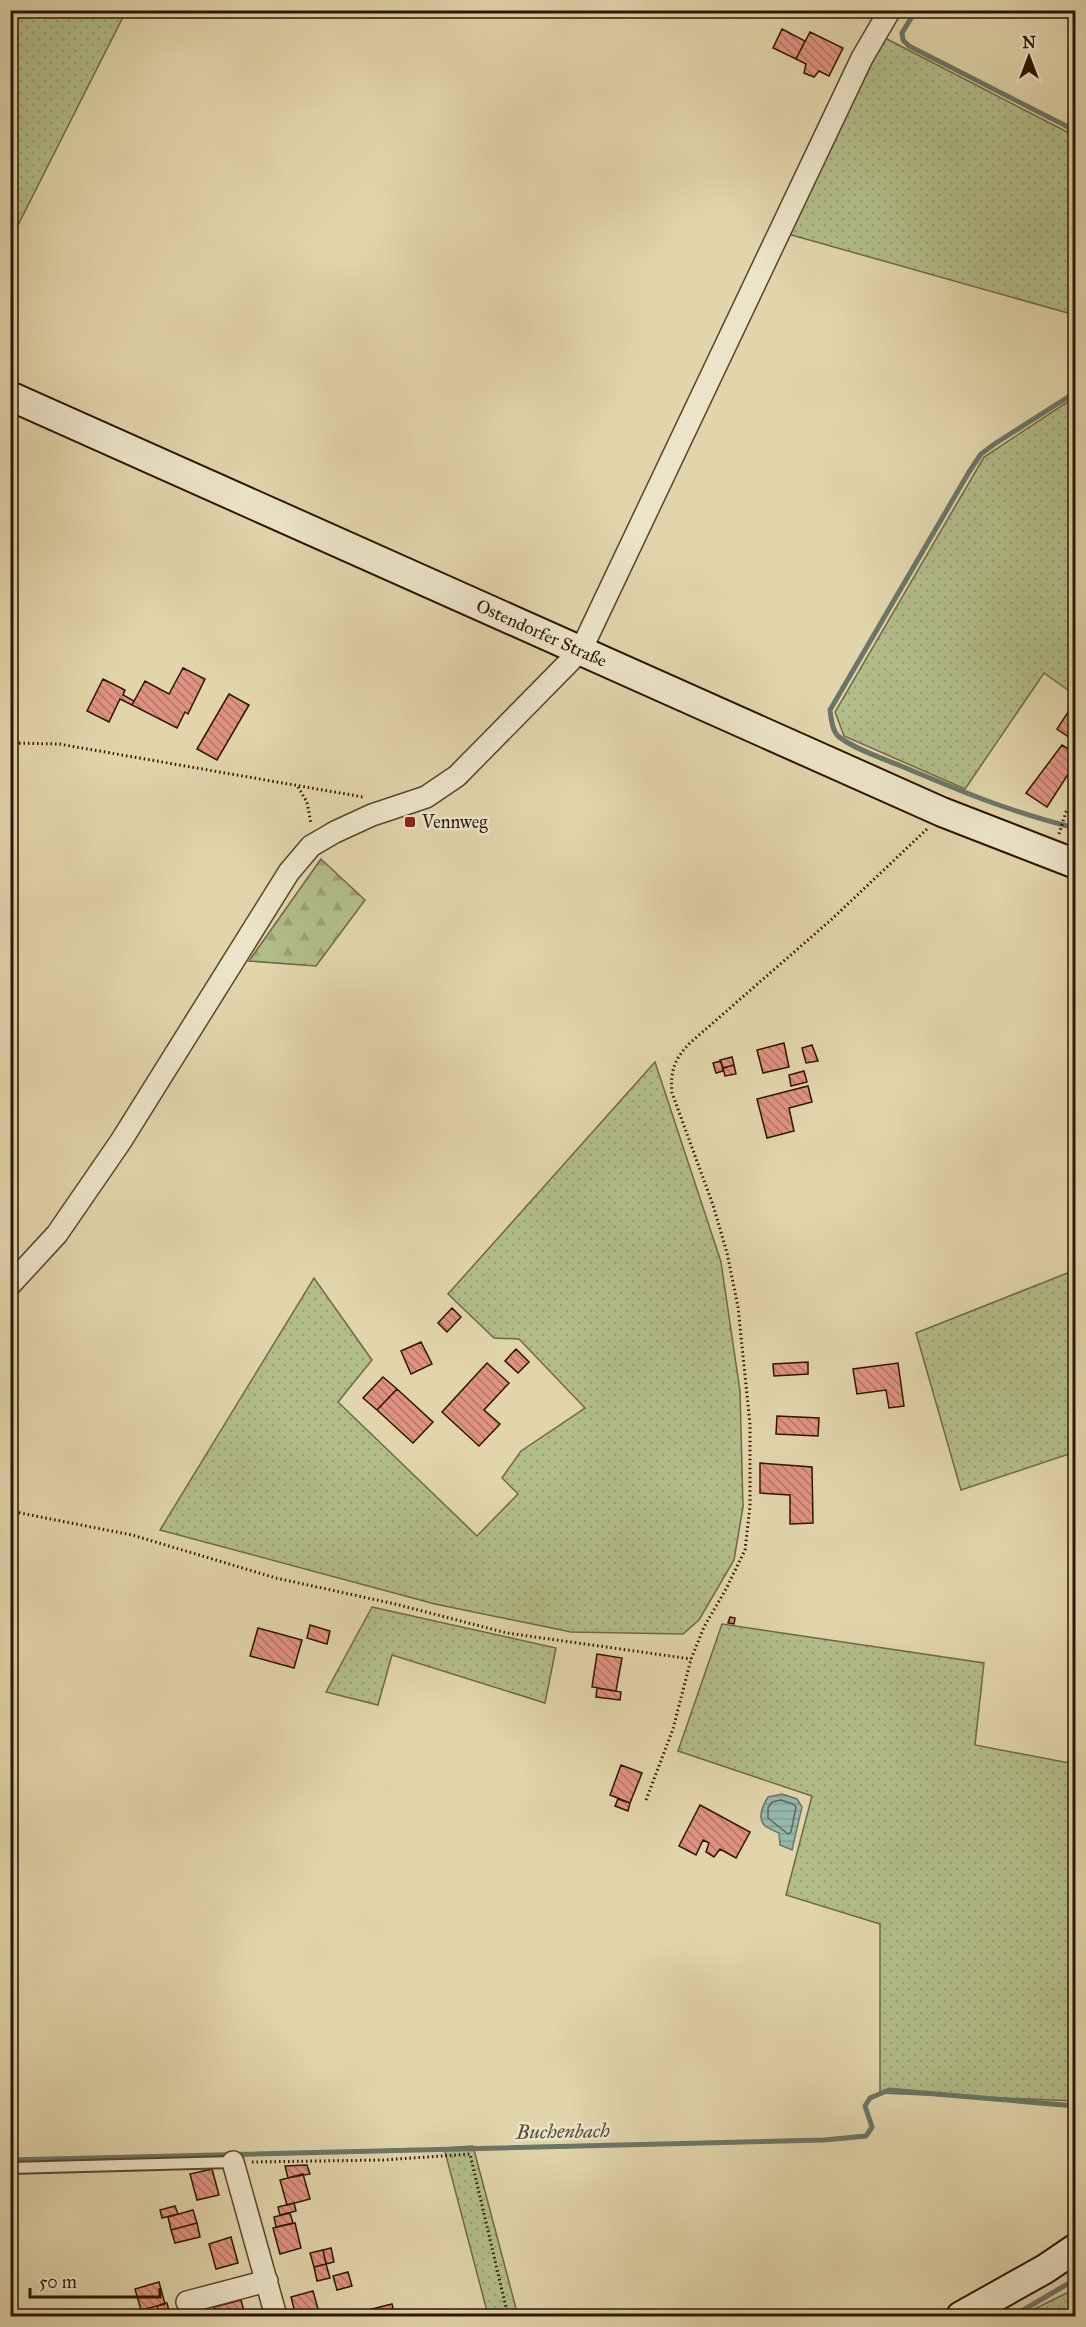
<svg xmlns="http://www.w3.org/2000/svg" width="1086" height="2327" viewBox="0 0 1086 2327" font-family="'IM FELL Great Primer',serif">
<defs>
<pattern id="grass-dots" width="8" height="8" patternUnits="userSpaceOnUse" patternTransform="scale(1.5)"><rect width="8" height="8" fill="#b2bd8a"/><path d="M2 2h.1M6 6h.1" fill="none" stroke="#99a275" stroke-width="1.8" stroke-linecap="round"/></pattern>
<pattern id="forest-firs" width="22" height="20" patternUnits="userSpaceOnUse" patternTransform="scale(1.5)"><rect width="22" height="20" fill="#b2bd8a"/><path d="M5 1l3.5 6h-7zM16 11l3.5 6h-7z" fill="#99a275"/></pattern>
<pattern id="water-rules" width="6" height="5" patternUnits="userSpaceOnUse" patternTransform="scale(1.5)"><rect width="6" height="5" fill="#95b8ad"/><path d="M0 2.5h6" fill="none" stroke="#819d93"/></pattern>
<pattern id="building-back-hatch" width="6" height="6" patternUnits="userSpaceOnUse" patternTransform="scale(1.5)"><rect width="6" height="6" fill="#e09282"/><path d="M-1 5l2 2M0 0l6 6M5-1l2 2" fill="none" stroke="#b67668"/></pattern>
</defs>
<rect width="100%" height="100%" fill="#e2d5ac"/>
<filter id="stains"><feTurbulence type="fractalNoise" baseFrequency=".00333" numOctaves="4"/><feColorMatrix values="0 0 0 0 .2 0 0 0 0 .09 0 0 0 0 .02 0 0 0 .5 -.17"/></filter>
<radialGradient id="worn" r=".72"><stop offset=".6" stop-color="#630" stop-opacity="0"/><stop offset="1" stop-color="#630" stop-opacity=".3"/></radialGradient>
<path fill="url(#grass-dots)" stroke="#6f6845" stroke-width="1.5" d="M11 10 126 11 11 239 10 11Z
M883 37 1075 136V315L788 234Z
M1075 397V695L1044 673 965 789 844 736 835 712 984 457Z
M655 1062 721 1262 740 1391 743 1507 734 1560 699 1620 683 1634 571 1632 435 1604 160 1530 314 1278 372 1360 338 1402 477 1536 518 1494 502 1478 521 1451 585 1408 519 1339 494 1338 448 1294Z
M1075 1270V1452L961 1490 916 1333Z
M372 1607 556 1648 545 1703 392 1655 378 1705 326 1692Z
M722 1624 984 1663 975 1745 1075 1764V2101L880 2093V1924L786 1895 812 1796 678 1751Z
M473 2146 518 2316H484L488 2315 444 2148Z
M1075 2289V2316H1020Z"/>
<path fill="url(#forest-firs)" stroke="#6f6845" stroke-width="1.5" d="M321 859 365 900 316 966 249 961Z"/>
<path fill="url(#water-rules)" stroke="#6b7668" stroke-width="1.5" d="M782 1794 797 1799 802 1807 792 1850 780 1845 779 1833C775 1831 769 1829 765 1826 757 1818 763 1805 768 1797Z"/>
<g fill="none" stroke-linecap="round" stroke-linejoin="round">
<path stroke="#606656" stroke-width="1.5" d="M781 1800 793 1804 796 1807 791 1832 788 1834 768 1818V1808L772 1802Z"/>
<path stroke="#6b7668" stroke-width="5" d="M916 10 902 33 903 40 909 46 1076 131
M1076 392 996 443 981 454 969 472 830 710C831 718 832 730 838 736 852 748 884 759 901 766 958 790 1015 814 1076 828
M10 2160 824 2140 866 2136 872 2127 865 2106 870 2098 889 2090 1076 2106
M1013 2316 1076 2279"/>
</g>
<path fill="url(#building-back-hatch)" stroke="#2c1400" stroke-width="1.5" d="M782 29 805 41 796 59 773 48Z
M810 32 843 48 829 76 819 71 814 77 804 73 806 64 796 59Z
M183 668 205 679 188 714 185 712 177 728 132 705 145 681 169 694Z
M103 679 125 690 123 695 134 701 132 705 120 699 109 722 87 711Z
M229 694 249 705 217 760 197 749Z
M1076 700V742L1057 729Z
M1062 745 1076 754V762L1047 807 1026 793Z
M1076 990V1004L1070 1002Z
M784 1043 789 1067 763 1073 757 1050Z
M812 1045 818 1061 806 1063 802 1048Z
M732 1057 734 1065 723 1068 720 1060Z
M721 1061 723 1071 716 1073 713 1063Z
M734 1065 736 1074 725 1076 723 1068Z
M804 1071 807 1082 791 1086 789 1075Z
M808 1086 812 1102 789 1108 794 1131 767 1138 757 1099Z
M452 1308 461 1317 447 1332 438 1323Z
M421 1342 432 1364 411 1374 401 1351Z
M516 1349 529 1362 518 1373 505 1361Z
M808 1362V1374L774 1376 773 1364Z
M487 1363 509 1383 484 1410 500 1424 479 1446 442 1412Z
M898 1363 904 1406 889 1408 886 1390 857 1394 853 1369Z
M383 1377 397 1389 377 1410 363 1398Z
M397 1389 433 1422 413 1443 377 1410Z
M777 1416 819 1418 818 1436 776 1434Z
M760 1463 812 1467 813 1523 790 1524V1495L760 1493Z
M730 1617 735 1618 734 1624 728 1623Z
M310 1625 330 1631 327 1644 307 1638Z
M258 1628 302 1640 294 1668 250 1656Z
M597 1654 622 1658 616 1691 592 1687Z
M597 1688 621 1692 620 1700 596 1697Z
M621 1765 642 1773 630 1803 610 1795Z
M618 1799 630 1803 628 1811 615 1806Z
M700 1805 750 1832 736 1858 720 1849 714 1857 706 1852 709 1843 703 1840 696 1855 679 1846Z
M307 2165 310 2174 288 2178 285 2166Z
M212 2169 219 2195 197 2200 190 2174Z
M303 2174 310 2199 287 2205 280 2180Z
M294 2203 296 2211 280 2215 278 2207Z
M175 2206 178 2214 162 2218 160 2210Z
M193 2210 197 2223 171 2230 168 2217Z
M290 2213 293 2223 276 2227 274 2217Z
M197 2223 200 2237 175 2243 171 2230Z
M295 2223 301 2248 280 2254 273 2228Z
M231 2237 238 2263 216 2269 209 2244Z
M331 2248 334 2262 326 2264 323 2250Z
M323 2250 326 2264 314 2267 310 2253Z
M326 2264 330 2278 317 2281 314 2267Z
M348 2272 352 2286 337 2290 333 2276Z
M159 2282 165 2304 141 2310 135 2289Z
M313 2291 320 2316H296L291 2297Z
M241 2300 245 2315 247 2314 248 2316H217L214 2307Z
M165 2303H167L169 2311 159 2313 157 2306Z
M392 2304 395 2316H370L368 2310Z"/>
<g fill="none" stroke-linecap="round" stroke-linejoin="round">
<defs>
<path id="service" d="M10 2168 233 2162"/>
<path id="minor" d="M10 1285 57 1234 121 1141 289 872 311 846 335 832 372 815 426 797 457 776 581 650 862 58 890 10
M233 2162 276 2316
M187 2302 267 2281"/>
<g id="secondary">
<path id="s1" d="M10 396 942 812 1076 864"/>
<path d="M961 2316 1045 2269 1076 2248"/>
</g>
</defs>
<use href="#service" stroke="#5a442b" stroke-width="14"/>
<use href="#minor" stroke="#5a442b" stroke-width="24"/>
<use href="#secondary" stroke="#2c1400" stroke-width="32"/>
<path stroke="#2c1400" stroke-width="3" stroke-dasharray="1.5 3" stroke-linecap="butt" d="M10 743 59 744 363 797
M298 787 307 802 311 824
M1059 834 1066 812 1076 799
M10 1511 132 1535 276 1578 395 1604 507 1633 691 1659
M646 1800 673 1729 691 1659 704 1627 726 1589 745 1550 750 1506V1424L738 1307 727 1253 713 1205 672 1093C670 1070 675 1058 691 1042L832 919 927 829
M252 2162 383 2160 470 2154 508 2316"/>
<use href="#service" stroke="#ece4c9" stroke-width="10"/>
<use href="#minor" stroke="#ece4c9" stroke-width="21"/>
<use href="#secondary" stroke="#ece4c9" stroke-width="28"/>
</g>
<rect fill="#8f2418" stroke="#ece4c9" stroke-width="2" x="404" y="816" width="12" height="12" rx="3"/>
<g text-anchor="middle" dominant-baseline="central" stroke-width="5" stroke-linejoin="round" paint-order="stroke">
<g font-size="18" fill="#2c1400" stroke="#ece4c9">
<text stroke="none"><textPath href="#s1" startOffset="582">Ostendorfer Straße</textPath></text>
</g>
<g font-size="18" fill="#2c1400" stroke="#ece4c9" text-anchor="start">
<text x="422" y="822">Vennweg</text>
</g>
<g font-size="20" font-style="italic" fill="#514d3d" stroke="#ece4c9">
<text transform="translate(563 2131) rotate(-1)">Buchenbach</text>
</g>
</g>
<rect width="1086" height="2327" fill="none" stroke="#e2d5ac" stroke-width="36"/>
<rect x="12" y="12" width="1062" height="2303" fill="none" stroke="#2c1400" stroke-width="3"/>
<rect x="18" y="18" width="1050" height="2291" fill="none" stroke="#2c1400" stroke-width="1.5"/>
<g transform="translate(1029 57)" stroke="#ece4c9" stroke-width="4.5" paint-order="stroke">
<path d="M0-4.5L10 22L0 15L-10 22Z" fill="#2c1400"/>
<text y="-9" font-size="16" font-weight="bold" text-anchor="middle" fill="#2c1400">N</text>
</g>
<path d="M30 2288v9h130v-9" fill="none" stroke="#2c1400" stroke-width="3"/>
<text x="39" y="2288" font-size="18" fill="#2c1400" stroke="#ece4c9" stroke-width="4.5" paint-order="stroke">50 m</text>
<rect width="100%" height="100%" filter="url(#stains)"/>
<rect width="100%" height="100%" fill="url(#worn)"/>
</svg>
